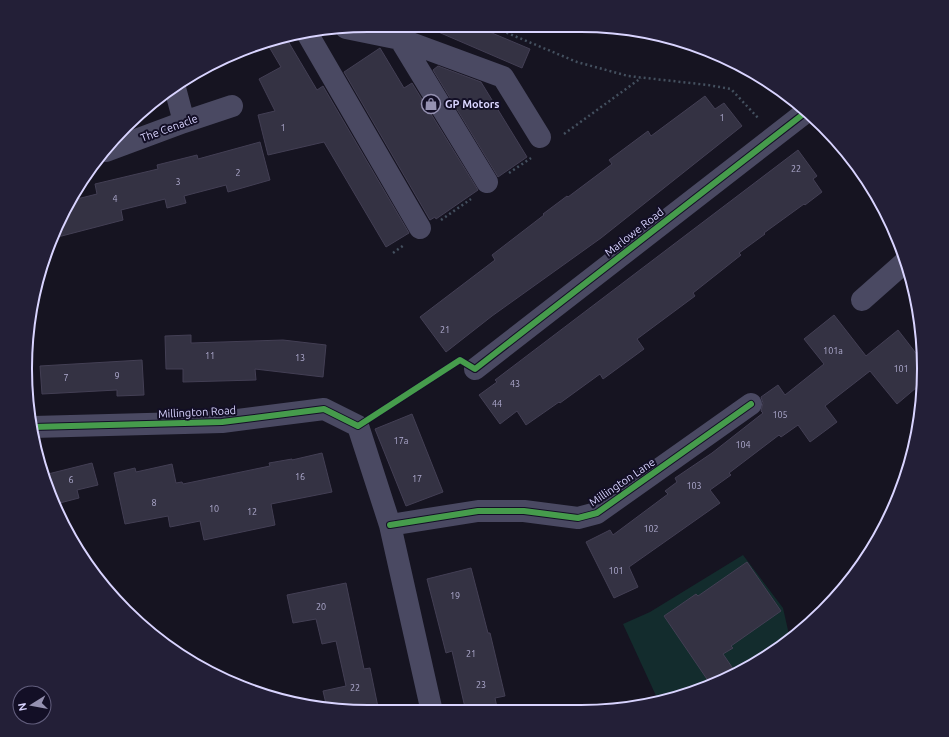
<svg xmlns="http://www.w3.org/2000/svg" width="949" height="737" viewBox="0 0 949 737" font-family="Ubuntu,sans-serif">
<rect width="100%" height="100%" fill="#161421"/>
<path fill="#132c2d" d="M743 555 783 608 790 639 752 666 691 694 658 700 623 624 650 612Z"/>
<path fill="#343243" stroke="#433f54" d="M422 25H473L530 49 522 68Z
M283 36H285L317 90 323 86 409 233 386 247 324 142 268 155 258 115 275 111 259 79 281 67 268 45Z
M380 48 404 88 412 83 478 190 436 219 435 217 430 220 344 72Z
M438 66 481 82 527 157 498 177 433 70Z
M705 96 715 109 724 103 742 126 601 238 492 316 446 352 420 317 495 260 492 255 544 215 543 214 567 196 568 197 612 164 609 160 648 131 651 136Z
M260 142 270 180 228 192 226 185 184 196 186 203 167 208 165 199 121 210 123 220 54 238 69 201 97 194 95 184 158 169 157 165 197 155 198 159Z
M798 150 817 176 813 179 822 192 805 205 804 204 764 233 765 234 739 253 741 255 693 293 695 296 637 339 644 349 603 379 600 374 560 403 559 402 526 425 517 411 500 424 479 395 497 382 495 380Z
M834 315 866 356 898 330 922 361 923 382 897 404 870 371 825 406 837 422 810 442 798 425 781 437 779 435 729 473 731 475 710 490 720 503 629 567 638 587 614 598 586 542 610 530 613 535 668 494 665 491 677 482 675 478 712 453 763 413 761 411 763 403 761 397 778 385 785 395 824 364 804 339Z
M191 335V343L283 340 326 345 323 377 255 369 256 380 183 382V369H166L165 336Z
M142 360 144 395 117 396V390L42 394 40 366Z
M412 414 443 492 406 506 375 429Z
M322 453 332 492 271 504 275 525 204 540 200 521 170 527 168 516 125 524 114 473 135 468 136 472 172 464 176 483 182 482 183 484 270 466 269 463 292 459V460Z
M92 463 98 485 77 490 79 498 56 504 44 475Z
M747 562 781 611 731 646 733 648 723 654 736 673 711 685 664 616 696 594 698 596Z
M471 568 488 633H490L505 696 495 698 498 712H466L452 651 446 653 427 579Z
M346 583 364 669 370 668 379 712 327 708 323 691 346 686 336 641 322 644 316 619 293 623 287 595Z"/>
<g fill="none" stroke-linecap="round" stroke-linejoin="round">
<path stroke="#44505f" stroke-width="2.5" stroke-dasharray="2 3" stroke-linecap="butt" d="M488 25 577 62 628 76 708 85 731 89 759 119
M194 74 264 46
M564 134 641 78
M509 173 531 158
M441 220 471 199
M393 253 404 245
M377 413 452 365"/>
<path stroke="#4a4962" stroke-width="22" d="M346 28 400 39 503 77 540 137
M307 33 420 228
M400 39 487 182
M175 88 184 122
M106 151 184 122 232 106
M862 300 906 261
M475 369 806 112
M33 427 222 422 324 409 358 426 390 525 432 712
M390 525 478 511H524L578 518 597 513 751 404"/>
<defs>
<path id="cycleway" d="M33 427 222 422 324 409 358 426 460 360 475 369 806 112
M390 525 478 511H524L578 518 597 513 751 404"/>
</defs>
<use href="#cycleway" stroke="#130f26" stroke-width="8"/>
<use href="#cycleway" stroke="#469c4c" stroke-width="6"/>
</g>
<defs>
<symbol id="shop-ring" viewBox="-11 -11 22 22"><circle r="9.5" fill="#130f26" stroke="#9591b1" stroke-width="1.5"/><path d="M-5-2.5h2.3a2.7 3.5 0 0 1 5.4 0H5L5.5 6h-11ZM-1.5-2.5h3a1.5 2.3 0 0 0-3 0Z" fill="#9591b1"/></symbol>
</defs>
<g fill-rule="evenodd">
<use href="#shop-ring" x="420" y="93" width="22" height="22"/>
</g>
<g text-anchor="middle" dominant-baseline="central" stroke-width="4" stroke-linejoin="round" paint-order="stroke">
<g font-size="9" fill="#b0acd0">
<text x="722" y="118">1</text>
<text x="283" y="128">1</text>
<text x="796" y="169">22</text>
<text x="238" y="173">2</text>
<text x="178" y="182">3</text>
<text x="115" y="199">4</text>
<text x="445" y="330">21</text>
<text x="833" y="351">101a</text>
<text x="210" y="356">11</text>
<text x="300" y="358">13</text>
<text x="901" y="369">101</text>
<text x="117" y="376">9</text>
<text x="66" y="378">7</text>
<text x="515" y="384">43</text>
<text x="497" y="404">44</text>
<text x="780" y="415">105</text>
<text x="401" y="441">17a</text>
<text x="743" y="445">104</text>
<text x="300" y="477">16</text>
<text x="417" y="479">17</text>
<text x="71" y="480">6</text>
<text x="694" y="486">103</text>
<text x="154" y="503">8</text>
<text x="214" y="509">10</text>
<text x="252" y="512">12</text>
<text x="651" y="529">102</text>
<text x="616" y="571">101</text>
<text x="455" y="596">19</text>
<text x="321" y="607">20</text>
<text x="471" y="654">21</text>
<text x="481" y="685">23</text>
<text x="355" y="688">22</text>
</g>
<g font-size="11" font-weight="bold" fill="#d9d4ff" stroke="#130f26" text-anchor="start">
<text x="445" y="104">GP Motors</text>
</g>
<g font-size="11" fill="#d9d4ff" stroke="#130f26">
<text transform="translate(169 128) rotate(-20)">The Cenacle</text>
<text transform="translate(634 232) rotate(-38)">Marlowe Road</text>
<text transform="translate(197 412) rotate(-3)">Millington Road</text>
<text transform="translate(622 482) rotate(-34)">Millington Lane</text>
</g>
</g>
<path d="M0 0H949V737H0ZM368 32H581A336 336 0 0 1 917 368V369A336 336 0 0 1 581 705H368A336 336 0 0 1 32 369V368A336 336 0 0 1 368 32Z" fill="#231f37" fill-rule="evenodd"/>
<path fill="none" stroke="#d9d4ff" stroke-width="2" d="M368 32H581A336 336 0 0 1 917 368V369A336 336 0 0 1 581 705H368A336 336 0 0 1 32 369V368A336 336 0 0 1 368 32Z"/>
<g transform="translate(32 705) rotate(259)"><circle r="19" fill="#130f26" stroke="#625e7d"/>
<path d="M0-3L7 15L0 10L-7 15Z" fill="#9591b1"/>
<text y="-6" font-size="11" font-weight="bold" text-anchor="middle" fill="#d9d4ff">N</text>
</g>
</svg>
